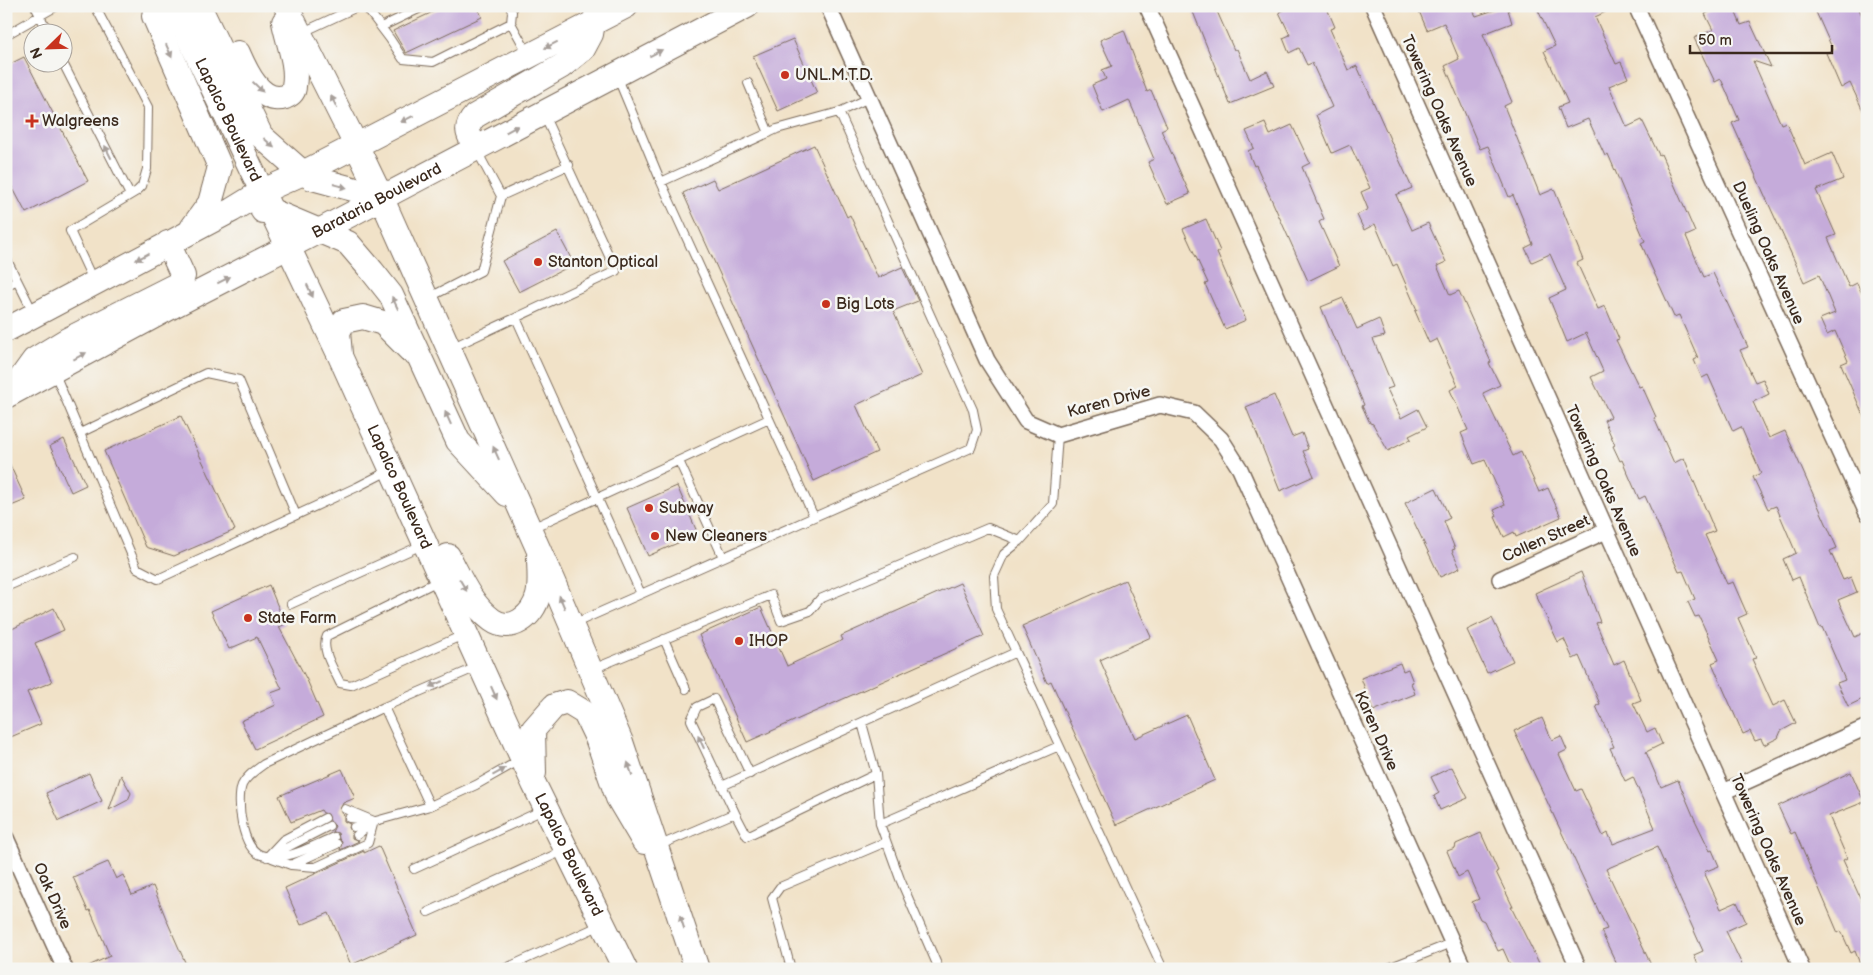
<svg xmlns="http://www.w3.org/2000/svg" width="1873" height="975" viewBox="0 0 1873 975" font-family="'Balsamiq Sans',sans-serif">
<rect width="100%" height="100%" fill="#f6f6f2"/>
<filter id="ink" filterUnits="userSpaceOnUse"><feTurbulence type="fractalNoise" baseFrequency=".02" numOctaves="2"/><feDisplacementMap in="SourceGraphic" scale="10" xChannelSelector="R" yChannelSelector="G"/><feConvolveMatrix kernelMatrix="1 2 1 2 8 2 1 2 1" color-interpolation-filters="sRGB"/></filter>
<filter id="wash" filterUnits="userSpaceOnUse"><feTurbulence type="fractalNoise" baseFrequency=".0096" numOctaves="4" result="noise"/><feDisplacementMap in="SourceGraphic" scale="20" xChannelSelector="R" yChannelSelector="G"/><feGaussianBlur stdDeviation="1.12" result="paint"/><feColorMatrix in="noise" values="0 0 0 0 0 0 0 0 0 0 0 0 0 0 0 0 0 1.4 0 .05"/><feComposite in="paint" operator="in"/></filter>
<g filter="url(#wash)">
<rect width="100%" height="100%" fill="#f1e2c8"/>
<g id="blocks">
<path fill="#c5abda" d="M445 6H477L482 17 406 53 393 31Z
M1205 6H1208L1210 12 1216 9 1234 50 1237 49 1250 79 1267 71 1274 86 1230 104 1193 12Z
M1291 6H1326L1335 27 1330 29 1348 70 1357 66 1412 188 1396 195 1412 230 1428 223 1446 262 1437 266 1450 295 1459 291 1491 362 1489 363 1500 385 1483 393 1513 456 1521 452 1539 492 1548 488 1561 517 1516 537 1514 532 1504 537 1495 517 1497 516 1494 510 1505 505 1485 460 1474 464 1461 433 1468 430 1450 390 1458 386 1437 339 1429 343 1415 311 1417 310 1397 264 1393 266 1375 224 1364 230 1357 215 1368 209 1361 192 1370 188 1350 145 1332 153 1316 115 1332 107 1312 63 1307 65 1299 48 1289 53 1283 38 1290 35 1279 12Z
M1430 6H1471L1476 16 1507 6 1512 23 1483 34 1512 102 1504 106 1540 195 1554 189 1583 260 1577 263 1598 309 1605 306 1619 339 1616 340 1639 387 1642 386 1656 417 1654 418 1674 463 1684 458 1715 531 1705 535 1727 584 1733 582 1747 614 1738 618 1756 658 1752 659 1773 706 1785 700 1796 723 1781 731 1778 738 1764 745 1761 739 1755 741 1750 731 1743 734 1712 663 1719 660 1699 616 1695 617 1688 602 1695 599 1683 571 1679 572 1645 496 1639 499 1622 460 1620 461 1613 446 1615 445 1604 420 1611 417 1591 377 1603 371 1586 333 1567 342 1549 298 1566 290 1550 254 1532 262 1525 248 1533 244 1513 195 1509 197 1488 146 1480 149 1445 66 1459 59 1444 23 1427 30 1419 11Z
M1536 6H1618L1595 17 1616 64 1621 62 1628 78 1609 86 1627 127 1642 120 1659 155 1661 154 1695 232 1686 236 1704 277 1713 273 1748 347 1740 350 1755 382 1763 379 1769 394 1753 402 1769 438 1785 431 1837 548 1830 551 1843 580 1851 577 1857 592 1838 600 1855 637 1867 631V697L1848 706 1837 683 1845 680 1822 627 1820 628 1799 577 1792 580 1783 559 1796 553 1776 506 1768 509 1753 477 1761 473 1741 427 1733 431 1708 375 1702 378 1694 360 1698 358 1679 315 1674 317 1651 266 1641 243 1645 241 1608 154 1605 156 1588 119 1566 128 1558 107 1568 103 1544 51 1555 46Z
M1721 6H1733L1741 25 1750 22 1771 67 1753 61 1781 124 1786 122 1805 165 1832 153 1843 179 1816 190 1836 235 1828 238 1849 287 1857 283 1867 304V424L1841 364 1848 361 1835 331 1827 335 1820 319 1835 313 1819 275 1804 282 1732 123 1739 120 1721 79 1715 82 1694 38 1713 30 1705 14Z
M1830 6H1858L1867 28V119L1850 83 1841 88 1826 53 1833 50 1816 12Z
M1124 30 1147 92 1151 90 1167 127 1161 130 1190 194 1167 204 1148 162 1154 159 1129 100 1103 112 1092 85 1106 79 1102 70 1112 66 1100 40Z
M793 39 817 93 778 111 753 56Z
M24 57 88 181 26 213 6 175V66Z
M1265 123 1270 135 1292 125 1310 163 1302 167 1324 219 1319 222 1339 266 1308 281 1256 165 1254 166 1248 151 1254 148 1246 131Z
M814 145 847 217 850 215 878 278 902 267 918 301 893 311 922 375 856 405 877 452 814 481 683 193 713 179 718 189Z
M1206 219 1220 251 1217 253 1246 320 1225 329 1205 284 1208 283 1183 229Z
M557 232 574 264 519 292 502 261Z
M1343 298 1357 329 1379 319 1385 336 1373 339 1393 387 1387 389 1401 418 1418 409 1427 427 1409 436 1411 439 1388 451 1373 424 1370 423 1362 406 1364 405 1337 341H1335L1321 307Z
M1274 395 1292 437 1302 433 1308 449 1303 451 1314 476 1280 491 1246 407Z
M181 416 235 530 174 556 146 547 104 451Z
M64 439 86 485 71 492 50 446Z
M6 456 26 500 6 508Z
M677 486 698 534 648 556 627 508Z
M1436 488 1450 518 1444 521 1455 549 1452 550 1460 568 1440 577 1405 503Z
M1581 572 1600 622 1596 623 1614 665 1624 660 1641 700 1633 703 1647 732 1655 728 1662 744 1646 752 1661 787 1678 780 1695 820 1710 851 1712 850 1719 866 1704 872 1721 909 1737 902 1746 922 1726 931 1744 969H1700L1694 955 1703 951 1657 847 1606 869 1653 969H1619L1601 931 1607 929 1514 731 1542 718 1552 740 1561 736 1567 750 1559 754 1576 791 1581 789 1603 836 1608 833 1613 844 1655 828 1633 777 1625 781 1610 748 1614 747 1596 706 1600 704 1579 656 1573 659 1564 639 1558 642 1535 593Z
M1125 580 1151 637 1100 660 1135 738 1187 715 1215 780 1116 825 1051 681 1047 683 1022 626Z
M960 583 984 636 747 742 699 635 761 607 787 666 843 640 841 636Z
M269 585 285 624 279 627 307 680 323 717 255 749 241 721 276 705 271 693 282 689 257 637 229 649 211 611Z
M54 608 64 630 35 643 52 682 27 692 41 724 6 739V632Z
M1492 618 1513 661 1487 673 1467 630Z
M1400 663 1403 671 1408 669 1413 682 1411 683 1415 694 1373 711 1361 678Z
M1452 767 1468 798 1440 810 1434 796 1439 793 1431 777Z
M342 769 355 798 343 803 340 810 344 815V821L350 824 349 828 352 832V838L359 841 340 850 342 842 339 839 338 833 332 832 335 826 330 821 328 814 323 813 321 810 291 822 279 796Z
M1851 772 1864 802 1829 816 1847 858 1843 860 1867 913V969H1862L1855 951 1851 953 1841 931 1838 933 1795 832 1791 834 1778 806Z
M89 773 102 801 59 821 46 793Z
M121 775 131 793 128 800 109 810Z
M1481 833 1498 871 1496 872 1513 907H1511L1542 969H1512L1503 949 1498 951 1484 921 1480 919 1472 902 1479 899 1467 872 1458 877 1447 851 1455 848 1456 844Z
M379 846 417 935 351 965 329 913 301 925 285 888 364 851V853Z
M108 862 116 879 123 875 132 895 153 886 167 921 188 969H82L110 956 90 910 88 911 73 877Z"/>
</g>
</g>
<g filter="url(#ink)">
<use href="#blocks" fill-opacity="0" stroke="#7b6a5a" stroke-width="1"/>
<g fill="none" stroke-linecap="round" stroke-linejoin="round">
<defs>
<path id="service" d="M35 6 48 32
M365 6 390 39 403 59 433 62 511 23 512 12 510 6
M585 6 593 21
M511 23 528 54
M381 27 425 6
M301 33 359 6
M6 35 57 6
M62 61 130 195
M617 76 661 182 777 129 839 112 869 98
M748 83 769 133
M477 151 501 196
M661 182 814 517 971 448 977 430 973 410 839 112
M6 258 17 280
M93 280 70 231 137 191 142 186 147 169 148 107 95 6
M6 286 17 280 33 312
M428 298 481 271 501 196 569 165
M516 318 641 594 814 517
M453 347 616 271 544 115
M55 374 137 568 158 579 357 487 388 471
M80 433 206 373 239 380 296 515
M1058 435 1053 504 1020 541 1004 554 994 576 996 609 1163 969
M679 461 723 557
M532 528 769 419
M438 581 327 636C320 650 335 671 340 683L351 685 463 635
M6 587 75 557
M291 604 422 545
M573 624 641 594
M664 639 686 689
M477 667 384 707 430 806 476 785 520 760
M593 669 771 595 781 621 810 611 820 599 988 528 1020 541
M862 723 876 774 880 824 900 879 939 969
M722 786 1016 652
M345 809 374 821
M735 813 691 720 697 707 714 699 750 774
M349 818 365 820
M880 824 1059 746
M354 827 430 806
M357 835 371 824
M334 837C312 846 285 863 261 855 242 849 236 801 242 785 246 776 256 770 264 764L384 707
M658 846 735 813 747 836 876 774
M274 854 329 826
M267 857 283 840 325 818
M272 858 291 865 337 844
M291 865 316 867 368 843 374 821
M414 869 543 810
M428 912 563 851
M504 969 601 925
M791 969 772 898 780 887 886 842
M1386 969 1452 943"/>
<path id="minor" d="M828 6 987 360 1026 421 1058 435 1160 405 1194 413 1221 439 1240 469 1464 969
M1147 6 1579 969
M1373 6 1802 969
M1636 6 1867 513
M1500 579 1606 531
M1723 792 1867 727
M6 838 65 969"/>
<g id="primary">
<path d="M156 6 154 16 220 167 210 203 192 228"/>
<path id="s1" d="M174 6 340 356 534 784 625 969"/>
<path d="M199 6 261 136 303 173 312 178 360 191 391 193"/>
<path d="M286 6 356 145 382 199 553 582 621 742 697 969"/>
<path d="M238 53C245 69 260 105 285 97 290 95 294 92 294 86 298 65 288 43 284 22"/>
<path d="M476 149C469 135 463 129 475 116L562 66 583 49 591 34 593 23"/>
<path d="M263 211H272L348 243 372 271 391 295 458 441 507 494"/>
<path d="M6 330 232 210 263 191 303 173 626 6"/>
<path d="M340 354 338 332 344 321 363 317 383 323 411 351"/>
<path d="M13 389 34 360 67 340 176 285 182 279 183 276 168 243"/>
<path id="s2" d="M6 396 173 306 319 231 747 6"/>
<path d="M448 556C460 578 471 605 492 620 511 634 533 616 538 596 541 584 539 570 539 557"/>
<path d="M534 773 533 730 554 706 567 702 585 713 597 738 618 798 644 842"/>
</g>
</defs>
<use href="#service" stroke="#7b6a5a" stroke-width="10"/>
<use href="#minor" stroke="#7b6a5a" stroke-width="18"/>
<use href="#primary" stroke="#7b6a5a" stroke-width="26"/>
<use href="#service" stroke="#fff" stroke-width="8"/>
<use href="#minor" stroke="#fff" stroke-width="15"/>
<use href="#primary" stroke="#fff" stroke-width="24"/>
</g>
<defs><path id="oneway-solid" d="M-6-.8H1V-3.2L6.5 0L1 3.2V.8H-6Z" transform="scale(1.25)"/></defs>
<g fill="#a79f9a">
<use href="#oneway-solid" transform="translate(551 45) rotate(153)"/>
<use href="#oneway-solid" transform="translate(169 51) rotate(66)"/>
<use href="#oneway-solid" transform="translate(656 53) rotate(-27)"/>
<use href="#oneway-solid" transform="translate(258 87) rotate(44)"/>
<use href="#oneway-solid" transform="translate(334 102) rotate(-117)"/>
<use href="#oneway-solid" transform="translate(407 119) rotate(153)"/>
<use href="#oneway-solid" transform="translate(512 129) rotate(-28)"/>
<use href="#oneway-solid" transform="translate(269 143) rotate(42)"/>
<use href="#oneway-solid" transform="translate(108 152) rotate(-117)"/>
<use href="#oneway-solid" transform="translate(340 186) rotate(15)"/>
<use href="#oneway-solid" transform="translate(142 257) rotate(152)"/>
<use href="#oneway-solid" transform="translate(224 280) rotate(-27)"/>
<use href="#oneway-solid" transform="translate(310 291) rotate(65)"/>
<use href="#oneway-solid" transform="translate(395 303) rotate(-116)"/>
<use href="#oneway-solid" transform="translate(80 356) rotate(-28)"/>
<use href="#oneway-solid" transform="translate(448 418) rotate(-114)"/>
<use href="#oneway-solid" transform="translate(496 453) rotate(-114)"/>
<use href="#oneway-solid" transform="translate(463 585) rotate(59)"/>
<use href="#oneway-solid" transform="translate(562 602) rotate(-113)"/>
<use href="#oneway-solid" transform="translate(436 684) rotate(157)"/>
<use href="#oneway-solid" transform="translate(494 693) rotate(66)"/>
<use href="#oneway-solid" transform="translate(701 742) rotate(-115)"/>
<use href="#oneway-solid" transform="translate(630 769) rotate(-109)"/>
<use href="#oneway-solid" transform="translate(499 772) rotate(-29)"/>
<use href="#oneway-solid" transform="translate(682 922) rotate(-108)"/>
</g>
</g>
<g fill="#c8321e" stroke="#f6f6f2" stroke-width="2">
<circle cx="785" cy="75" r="5"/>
<path d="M29.5 113.5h5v5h5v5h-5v5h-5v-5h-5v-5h5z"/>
<circle cx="538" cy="262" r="5"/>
<circle cx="826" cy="304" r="5"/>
<circle cx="649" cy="508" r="5"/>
<circle cx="655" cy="536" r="5"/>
<circle cx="248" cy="618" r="5"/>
<circle cx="739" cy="641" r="5"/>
</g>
<g text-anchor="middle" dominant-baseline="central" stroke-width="5" stroke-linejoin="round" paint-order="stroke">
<g font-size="16" fill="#3b2a1e" stroke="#f6f6f2" text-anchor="start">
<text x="795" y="75">UNL.M.T.D.</text>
<text x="42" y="121">Walgreens</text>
<text x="548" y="262">Stanton Optical</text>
<text x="836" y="304">Big Lots</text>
<text x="659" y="508">Subway</text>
<text x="665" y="536">New Cleaners</text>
<text x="258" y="618">State Farm</text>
<text x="749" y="641">IHOP</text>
</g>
<g font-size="16" fill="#3b2a1e" stroke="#f6f6f2">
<text transform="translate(1439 111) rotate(66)">Towering Oaks Avenue</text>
<text stroke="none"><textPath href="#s1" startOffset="126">Lapalco Boulevard</textPath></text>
<text stroke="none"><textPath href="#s2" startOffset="419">Barataria Boulevard</textPath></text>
<text transform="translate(1768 253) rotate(66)">Dueling Oaks Avenue</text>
<text transform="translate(1109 402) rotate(-15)">Karen Drive</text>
<text transform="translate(1603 481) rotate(66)">Towering Oaks Avenue</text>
<text stroke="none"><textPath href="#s1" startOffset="531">Lapalco Boulevard</textPath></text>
<text transform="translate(1546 539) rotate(-24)">Collen Street</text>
<text transform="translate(1376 731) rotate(66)">Karen Drive</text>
<text transform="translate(1768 850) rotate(66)">Towering Oaks Avenue</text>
<text stroke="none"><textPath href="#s1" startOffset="936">Lapalco Boulevard</textPath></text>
<text transform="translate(52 896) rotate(66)">Oak Drive</text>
</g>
</g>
<rect width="1873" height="975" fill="none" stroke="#f6f6f2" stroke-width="25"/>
<g transform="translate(48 48) rotate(247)"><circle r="24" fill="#f6f6f2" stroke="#aba49d"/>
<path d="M0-4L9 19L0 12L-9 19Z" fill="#c8321e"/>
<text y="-8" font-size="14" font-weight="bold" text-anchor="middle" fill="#3b2a1e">N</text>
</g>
<path d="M1690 45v8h142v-8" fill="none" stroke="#3b2a1e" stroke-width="2.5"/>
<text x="1698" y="45" font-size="15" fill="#3b2a1e" stroke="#f6f6f2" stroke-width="4" paint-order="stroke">50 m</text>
</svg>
